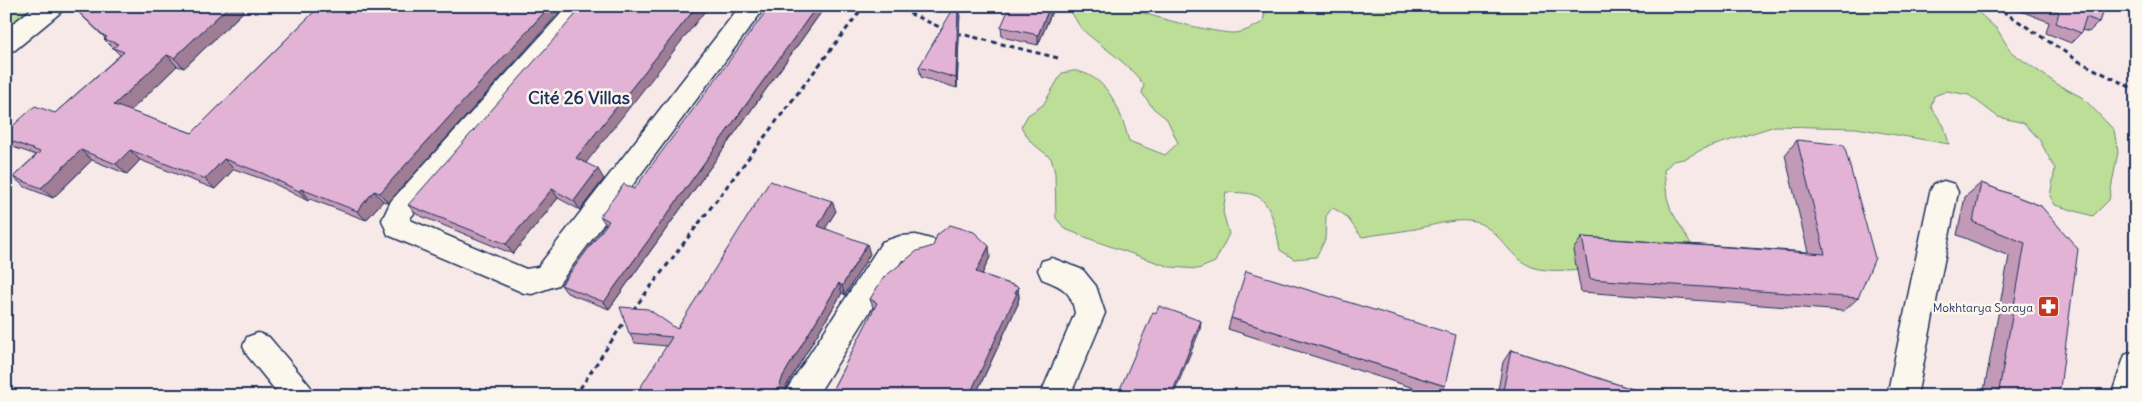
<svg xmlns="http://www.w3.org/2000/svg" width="2142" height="402" viewBox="0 0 2142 402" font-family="Delius,sans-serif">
<rect width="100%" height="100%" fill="#f6e9e7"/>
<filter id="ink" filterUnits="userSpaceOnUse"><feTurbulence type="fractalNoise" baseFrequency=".02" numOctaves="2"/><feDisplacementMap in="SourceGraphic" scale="10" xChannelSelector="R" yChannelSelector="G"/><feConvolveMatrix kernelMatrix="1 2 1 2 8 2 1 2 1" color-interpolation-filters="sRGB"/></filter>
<g filter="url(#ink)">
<path fill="#bdde97" stroke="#6c867a" d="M6 6H34L6 28Z
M1062 6H1128C1140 15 1219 34 1234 33 1246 32 1253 27 1263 22L1266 6H1971L1997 29 2011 52 2057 84 2083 98 2114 130 2118 152 2109 200 2093 216 2055 205 2050 196 2055 169 2039 139 2024 123 1998 117 1969 95 1947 91 1934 96 1931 107 1944 126 1949 144 1856 128 1775 126 1703 149 1684 159 1673 161 1664 170 1667 197 1671 210 1694 249C1659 256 1561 279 1532 267 1511 259 1502 235 1483 225 1464 215 1435 225 1415 229 1398 232 1380 234 1362 237 1349 223 1351 216 1332 208L1326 216 1325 240 1316 257 1294 259 1280 250C1277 234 1272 200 1254 195 1246 192 1235 193 1226 192L1223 212 1229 234 1215 262 1198 269 1170 267 1098 242 1065 229 1056 218 1055 173 1051 158 1031 142 1021 127 1028 115 1043 105 1062 73C1066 73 1073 70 1077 71 1110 78 1121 113 1129 141L1165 155 1178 143 1167 119 1153 108 1142 93 1144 85C1126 61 1106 50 1085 32 1074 22 1077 14 1062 6Z"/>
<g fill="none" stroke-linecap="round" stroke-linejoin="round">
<defs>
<path id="minor" d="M35 6H64L61 12 15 50 6 52V29Z
M568 6H595L410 218V220L526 269 538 267 740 6H766L558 285 532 294 524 293 388 235 382 220 391 201Z
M1944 181 1954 184 1958 192 1917 396H1887L1930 192 1934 184Z
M916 235 934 240 938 248 934 256 924 260H902L817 396H785L789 386 882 242 900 236Z
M1052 258 1083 270 1096 286 1105 313 1070 396H1040L1075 313C1071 290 1062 287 1042 279L1038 270 1042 261Z
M258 333 269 337 310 386 314 396H280L247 355 243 346 247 337Z
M2136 351V396H2111L2125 355Z"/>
</defs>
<use href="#minor" stroke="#1b2f5e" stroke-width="3"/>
<path stroke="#1b2f5e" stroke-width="3" stroke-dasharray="5 4" stroke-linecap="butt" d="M893 6 944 29
M1995 6 2080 62 2136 90
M957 33 1058 58
M633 310 864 6
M575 396 626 319"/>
<use href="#minor" fill="#fbf7ec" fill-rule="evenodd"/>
</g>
<path fill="#c29ab7" stroke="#1b2f5e" d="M72 6H240L244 11 184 68 177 66 130 111 192 133 320 6 388 203 383 201 366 220 310 199 308 201 271 182 234 169 215 189 140 160 127 174 92 160 53 198 25 187 13 177 36 155 13 147 6 141V132L55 113 120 55 104 39 105 38Z
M2014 6H2104L2099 22 2089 32 2082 30 2081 33 2071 43 2046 33 2049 22 2013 8Z
M1053 9 1038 45 1002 37 1001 27Z
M960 10 957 88 921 77 919 67Z
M822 11 609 309 567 293 561 285 606 225 600 216 634 189Z
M1797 140 1858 298 1844 311 1581 292 1573 250 1582 237 1808 252 1785 155Z
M586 163 604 179 580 210 558 198 513 254 416 214 408 205Z
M1981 183 2041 206 2059 396H1983L2009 256 1957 235 1965 197Z
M836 211 825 228 870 254 845 295 842 293 787 385 667 346 635 343 629 333 677 329Z
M933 246 990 257 982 274 1018 287 1019 298 1018 301V304L975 396H829L874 310 870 299Z
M1231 318 1445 386 1439 396 1228 329Z
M1511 350 1654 396H1497L1503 362Z"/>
<path fill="#9e7d95" stroke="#1b2f5e" d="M229 6H240L244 11 184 68 174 58Z
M550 6H565L388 203 380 193Z
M697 6H709L582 168 576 158Z
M817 6H821L822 11 609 309 604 302Z
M958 6H959L960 10 957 88 956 78Z
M1050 6H1053V9L1038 45V35Z
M167 55 177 66 125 116 114 105Z
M81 150 92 160 53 198 41 188Z
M130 150 140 160 127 174 116 164Z
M224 159 234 169 215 189 205 179Z
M598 169 604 179 580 210 574 201Z
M301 189 310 199 308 201 299 191Z
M552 189 558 198 513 254 506 244Z
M374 191 383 201 366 220 357 211Z
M832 201 836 211 821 236 818 226Z
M867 244 870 254 845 295 842 286Z
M989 246 990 257 978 283 976 272Z
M839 283 842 293 787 385 784 396H775L783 376Z
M1018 287 1019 298 1018 301V304L975 396H969Z
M1201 321 1200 330 1173 396H1171Z"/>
<path fill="#e2b3d5" stroke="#1b2f5e" d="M72 6H229L174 58 167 55 114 105 192 133 320 6H550L380 193 374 191 357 211 301 189 299 191 262 173 224 159 205 179 130 150 116 164 81 150 41 188 13 177 40 152 6 139V132L35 106 55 113 124 52 113 48 118 44 104 39 107 37 103 35Z
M583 6H697L576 158 598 169 574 201 552 189 506 244 408 205Z
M770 6H817L604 302 561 285 609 221 600 216 624 184 634 189Z
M955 6H958L956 78 919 67Z
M1010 6H1050L1038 35 1001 27Z
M2044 6H2104L2099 22 2086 17 2081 33 2056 23 2059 12Z
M1797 140 1844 145 1875 258 1858 298 1590 279 1582 237 1825 254Z
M770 181 832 201 818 226 867 244 842 286 839 283 783 376 779 388 775 396H635L672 337 629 333 620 307 648 309 677 329Z
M1981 183 2041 206 2078 249 2059 396H1998L2025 243 1973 222Z
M950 225 974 232 989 246 976 272 1018 287 1015 293H1017L969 396H829L877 303 870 299 883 278 917 251 933 246 937 235Z
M1246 271 1456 335 1445 386 1231 318Z
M1159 306 1201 321 1171 396H1117L1153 312 1156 313Z
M1511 350 1654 396H1502Z
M166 388 177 396H157Z
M105 392 113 396H100Z"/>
</g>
<defs>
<symbol id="pharmacy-square" viewBox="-11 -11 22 22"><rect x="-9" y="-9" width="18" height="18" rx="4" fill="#c8321e" stroke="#fbf7ec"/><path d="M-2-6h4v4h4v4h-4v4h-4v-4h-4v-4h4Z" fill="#fff"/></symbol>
</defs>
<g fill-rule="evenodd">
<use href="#pharmacy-square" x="2036" y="294" width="25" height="25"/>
</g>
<g text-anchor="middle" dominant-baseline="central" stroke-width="5" stroke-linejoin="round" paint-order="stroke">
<g font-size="12" fill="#1b2f5e" stroke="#fbf7ec" text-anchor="end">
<text x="2033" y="307">Mokhtarya Soraya</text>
</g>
<g font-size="18" font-weight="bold" fill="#1b2f5e" stroke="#fbf7ec">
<text x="579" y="97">Cité 26 Villas</text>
</g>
</g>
<rect width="2142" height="402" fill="none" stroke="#fbf7ec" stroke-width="25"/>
<rect x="12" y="12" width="2117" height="377" fill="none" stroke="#1b2f5e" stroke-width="2" filter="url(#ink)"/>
</svg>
